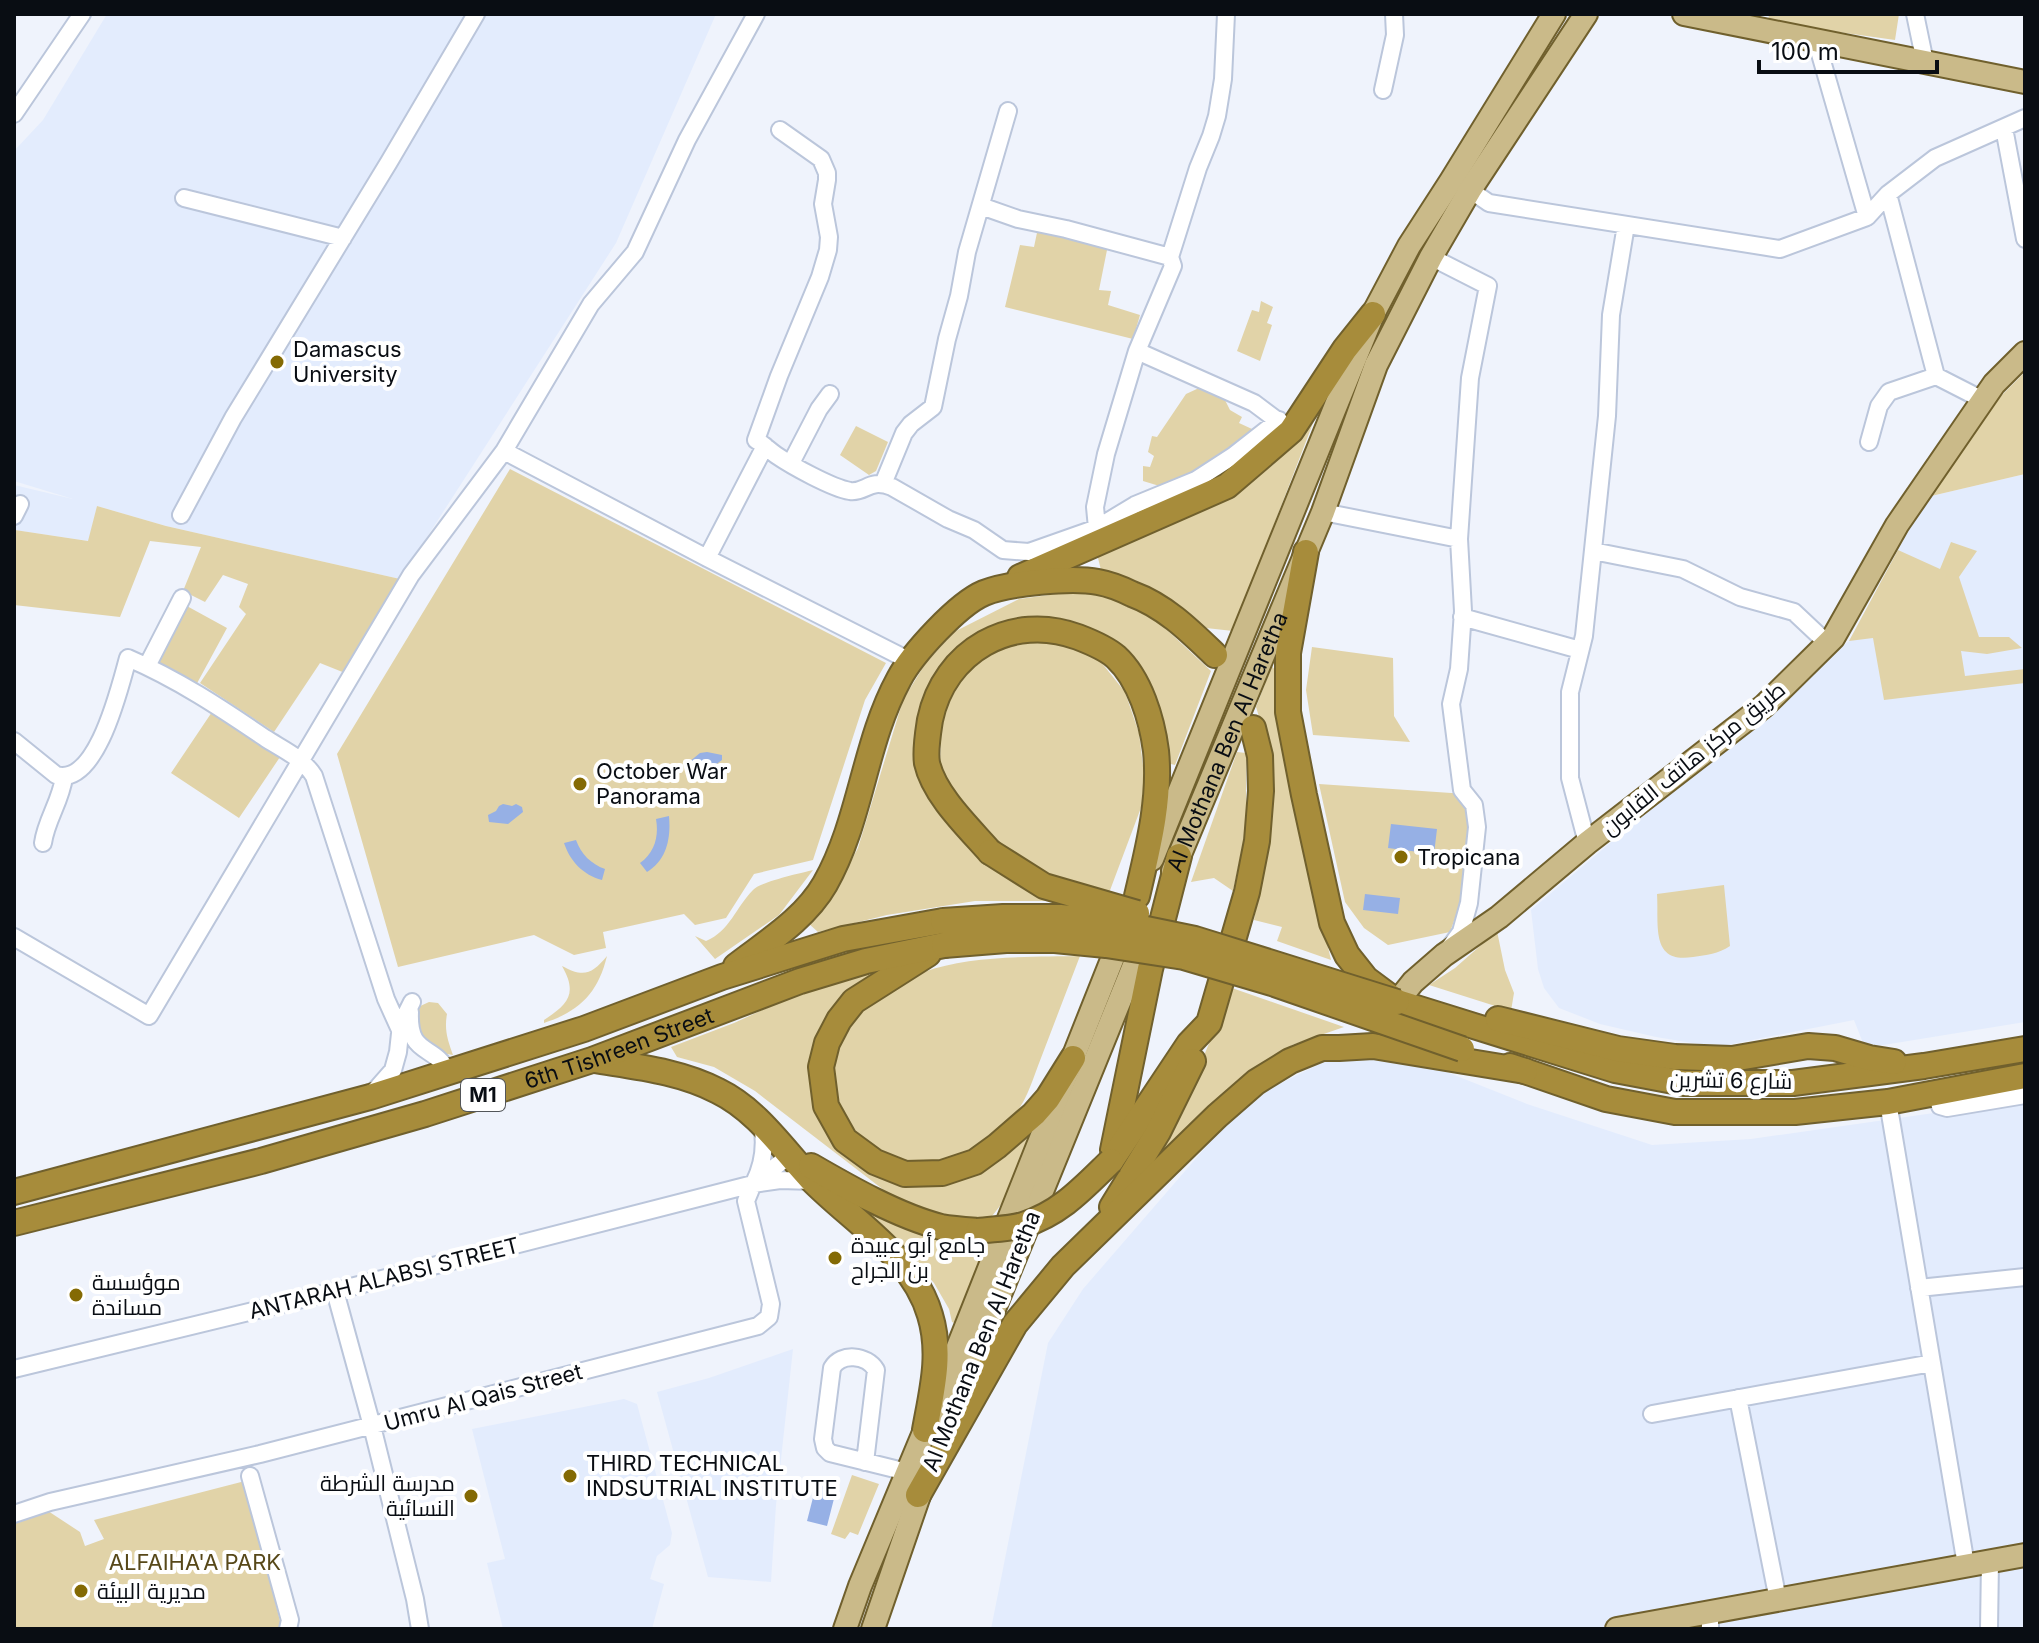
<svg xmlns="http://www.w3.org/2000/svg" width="2039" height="1643" viewBox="0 0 2039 1643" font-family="Inter,Cairo,sans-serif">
<rect width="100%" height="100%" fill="#eff3fc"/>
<path fill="#e3ecfd" d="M107 14H716L616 243 400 579 166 526 97 506 89 541 14 530V485L73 499 14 481V151L43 120Z
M2025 474V1022L1865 1048 1854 1020 1717 1047 1656 1037 1600 1024 1559 1008 1544 988 1538 969 1531 910 1849 641 1927 497Z
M1376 1054 1424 1063 1527 1104 1652 1145 1751 1139 2025 1100V1629H991L1048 1343 1083 1289 1224 1126 1271 1088 1328 1060Z
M793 1349 776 1505 771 1582 708 1577 657 1392 709 1378Z
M624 1399 637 1404 672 1533 670 1545 657 1556 650 1579 664 1584 652 1629H503L487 1563 505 1559 472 1429Z"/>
<path fill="#e1d3a8" d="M1769 14H1899L1895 40 1768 22Z
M1038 228 1108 245 1099 290 1111 291 1108 305 1140 315 1133 339 1005 307 1020 245 1034 247Z
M1261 301 1273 307 1267 323 1272 325 1260 361 1237 351 1252 310 1259 312Z
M2025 372V474L1927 497 2001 396Z
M1199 388 1212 390 1223 396 1230 410 1242 417 1239 423 1252 429C1226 456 1198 470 1166 488L1143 481V466L1150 467 1154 456 1148 452 1152 436 1157 437 1186 394Z
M1315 418 1233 631 1206 628 1177 605 1142 585 1102 574 1097 554 1228 500 1274 464 1310 421Z
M856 426 888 442 876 471 869 475 840 455Z
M510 469 886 663 865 700 813 860 754 874 726 918 695 925 684 914 603 932 606 948 574 955 534 935 398 967 337 754Z
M97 506 166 526 400 579 345 673 320 663 274 732 200 683 246 614 239 607 248 584 223 575 205 602 183 591 201 547 150 541 120 617 14 605 15 530 88 541Z
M1951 542 1977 551 1959 577 1979 637H2009L2022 648 1987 654 1961 651 1965 676 2025 669V683L1884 700 1873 638 1849 641 1898 550 1940 569Z
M1087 590 1151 615 1211 671 1175 765 1163 762 1120 646 1066 619 1008 624 973 641 917 747 995 866 1050 901H975L887 915 818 932 808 923 831 898 858 848 903 700 925 664 954 632 1019 599Z
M185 605 227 628 195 687 152 664Z
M1026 639 1065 643 1101 662 1125 692 1139 733 1144 774 1142 805 1109 893 1043 875 994 843 963 808 940 766 942 713 958 676 991 649Z
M1312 647 1393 658 1394 716 1410 742 1313 735 1306 690Z
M1272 666 1277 673 1297 815 1331 960 1277 941 1282 927 1254 920 1272 813 1271 756 1256 707Z
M212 712 280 757 239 818 171 773Z
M1237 752 1246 753V829L1233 891 1214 878 1191 882Z
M1319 784 1466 794 1471 817 1463 896 1450 932 1388 945 1364 928 1345 902Z
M813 870 779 915 715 959 695 936 706 941C730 931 736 907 753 890 760 882 801 873 813 870Z
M1724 885 1730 946C1718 954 1707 955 1693 957 1650 964 1659 925 1657 894Z
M1497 931 1505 970 1514 993 1511 1011 1429 985 1455 968Z
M607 956C598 993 580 1011 544 1023V1020C568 1004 578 994 562 966 584 978 592 974 607 956Z
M1080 956C1067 990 1054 1024 1041 1058 1034 1075 1028 1098 1016 1113 991 1145 953 1167 911 1163 896 1161 880 1151 868 1142 863 1138 857 1135 853 1131 843 1119 837 1102 835 1087 826 1030 876 989 924 972 969 955 1033 957 1080 956Z
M868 973 872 982 822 1027 827 1131 930 1184 1023 1135 1029 1141 1010 1193 989 1220H959L920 1210 885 1191 755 1091 714 1067 677 1057 671 1047 734 1023 789 998Z
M1232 988 1344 1027 1292 1045 1224 1093 1152 1168 1198 1070Z
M429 1002 438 1003 447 1014C444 1030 448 1041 453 1055L430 1051 418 1041 416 1008Z
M838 1180 978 1241 984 1258 960 1325 952 1322 949 1309 934 1283Z
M852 1475 879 1484 858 1535 850 1532 845 1539 831 1534Z
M245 1481 282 1629H14V1523L16 1522 48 1511 80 1532 85 1546 104 1539 94 1520Z"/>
<path fill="#96b0e5" d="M707 752 722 755V760L707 771 689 768V762L700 753Z
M503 804 512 806 516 804 522 807 523 812 508 824 489 822 488 815 496 811 499 806Z
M669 816C671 838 667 860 647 872L640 863C655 852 659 836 656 819Z
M1391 824 1437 829 1434 854 1388 848Z
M576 840C581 854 591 864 605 869L602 880C583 875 570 861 564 843Z
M1365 894 1400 898 1398 914 1363 910Z
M818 1478 838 1483 827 1526 807 1521Z"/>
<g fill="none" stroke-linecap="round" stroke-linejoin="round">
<defs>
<path id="minor" d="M1226 14 1223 79 1217 116 1211 136 1198 168 1170 257 1173 266 1137 351 1254 403 1286 427
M1915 14 1925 62
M1383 90 1395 35 1394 14
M14 114 82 14
M2004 128 2025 239
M780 130 821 159 827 173V180L823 204 829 237 828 250 820 277 779 376 756 440C763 444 769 450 776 455 792 466 832 488 850 491 867 493 868 478 892 487L948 519 974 530 1003 550 1029 552 1097 528 1135 505 1196 480 1233 456 1279 420
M1470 190 1489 203 1780 249 1867 217 1816 40
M1888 194 1936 376 1983 400
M184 198 343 238
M981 206 1018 219 1066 229 1170 257
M1867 217 1888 194 1935 158 2025 118
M1431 257 1488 286 1470 378 1459 539
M1869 442 1879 406 1889 392 1936 376
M504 451 707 558 910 661
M791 463 819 409 830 394
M883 484 904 433 911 424 933 407 947 339 959 296 967 252 1008 111
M1323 512 1459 539 1463 611 1459 669 1451 704 1462 790 1474 805 1477 827 1469 903 1461 932 1450 947
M181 515 233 418 389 162 476 14
M14 516 20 504
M1097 528 1095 507 1106 454 1137 351
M1593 551 1683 569 1740 597 1794 612 1827 643
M707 558 765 446
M1462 617 1580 650
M147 666 182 598
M14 741 56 775C97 787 120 686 128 658 177 679 221 708 265 738 282 749 303 758 314 776L386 999 400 1030
M43 843C46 820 61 801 64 777
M1587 843 1570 778V692L1584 636 1607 416 1611 315 1626 225
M14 937 149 1016 411 575 504 451 591 304 635 252 687 140 756 14
M410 1012C408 1057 434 1043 448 1072
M1936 1092 1940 1106 1947 1108 2025 1095
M371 1095 393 1070 398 1052 401 1024 412 1002
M1888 1102 1966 1565
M754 1183C764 1163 766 1145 762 1124
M1919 1288 2025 1277
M335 1291 372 1426 415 1599 420 1629
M14 1369 335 1291 753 1184 780 1180 813 1181
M1738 1398 1778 1600
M1652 1414 1932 1363
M865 1462 876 1370C867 1355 841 1352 832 1368L823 1439 825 1448 830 1453 907 1472
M250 1476 290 1620 288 1629
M14 1514 50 1502 260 1454 758 1326 769 1317 771 1304 746 1201 753 1184 780 1163 789 1152
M1710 1629V1612
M1989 1629 1990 1561"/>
<g id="major">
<path d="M1684 14 2025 82"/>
<path d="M1152 859 1373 314 1409 246 1451 181 1554 14"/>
<path id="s1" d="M1173 871 1323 512 1376 365 1431 257 1470 190 1586 14"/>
<path d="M1397 1002 1413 982 1444 955 1499 917 1587 843 1764 706 1833 638 1897 525 1994 384 2025 353"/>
<path d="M943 1434 1146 936"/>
<path d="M845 1629 860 1586 925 1430 1123 932"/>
<path d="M873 1629 924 1481"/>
<path d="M1617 1629 2025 1555"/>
</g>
<g id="highway">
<path d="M1306 552 1288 653V712L1304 795 1332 923 1347 955 1366 979 1397 1002 1615 1070 1684 1083H1793L1924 1066 2025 1049"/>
<path d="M1020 577 1227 486 1291 431 1345 349 1373 314"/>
<path d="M990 852C969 828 934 795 927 763 925 750 928 733 930 720 944 651 1012 612 1078 637 1091 642 1106 648 1116 657 1140 679 1152 720 1156 751 1161 800 1148 849 1137 896"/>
<path d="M928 954 854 1001 839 1020 827 1043 821 1067 826 1106 845 1140 875 1162 905 1174 942 1173 975 1162 997 1146 1034 1114 1048 1098 1073 1058"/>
<path d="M736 966C767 942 805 919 825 884 861 821 864 743 899 679 912 654 958 604 984 593 1009 583 1071 577 1098 582 1109 584 1122 589 1132 594 1165 606 1190 631 1215 655"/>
<path d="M1498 1019 1618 1049 1675 1057 1732 1059 1808 1046 1835 1048 1869 1058 1894 1062"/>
<path d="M594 1060C637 1067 679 1071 718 1091 757 1110 782 1148 811 1179 852 1221 913 1256 930 1315 942 1354 932 1391 925 1430"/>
<path d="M1510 1066 1606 1099 1675 1112H1795L1888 1102 2025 1076"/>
<path d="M1113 1150 1150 969 1179 856"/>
<path d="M1111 1161 1189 1044 1209 1023 1247 892 1257 841 1261 791 1260 756 1253 728"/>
<path d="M811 1166C849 1188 898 1216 941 1227 953 1229 966 1230 978 1231"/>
<path d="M14 1192 370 1097 584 1029 722 977 843 939 943 921"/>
<path d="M1112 1207 1158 1132 1193 1061"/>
<path id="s2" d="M14 1223 261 1161 425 1114 592 1060 800 981 866 961 944 945"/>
<path d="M918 1495 1015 1324 1063 1266 1217 1116 1256 1082 1290 1061 1322 1048H1339L1373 1046 1525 1071"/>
</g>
</defs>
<use href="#minor" stroke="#bbc6db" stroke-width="20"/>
<use href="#major" stroke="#70602d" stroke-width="26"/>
<use href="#highway" stroke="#70602d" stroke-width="28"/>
<use href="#minor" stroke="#fff" stroke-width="16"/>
<use href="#major" stroke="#caba89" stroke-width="22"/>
<use href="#highway" stroke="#a78c3b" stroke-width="24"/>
<defs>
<path id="highway-bridge" d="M990 852 1044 886 1137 913
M943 921 1003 917H1060L1112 922 1195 939 1397 1002
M944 945 1006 940H1055L1106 945 1184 957 1272 983 1462 1049
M978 1231C992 1229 1009 1229 1023 1225 1061 1213 1083 1188 1111 1161"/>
</defs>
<use href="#highway-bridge" stroke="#70602d" stroke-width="28" stroke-linecap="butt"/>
<use href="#highway-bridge" stroke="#a78c3b" stroke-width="24"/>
</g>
<g fill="#846a04" stroke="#fff" stroke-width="3">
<circle cx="277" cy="362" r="8"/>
<circle cx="580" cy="784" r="8"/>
<circle cx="1401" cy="857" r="8"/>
<circle cx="835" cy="1258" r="8"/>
<circle cx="76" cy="1295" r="8"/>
<circle cx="570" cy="1476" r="8"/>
<circle cx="471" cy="1496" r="8"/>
<circle cx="81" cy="1591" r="8"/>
</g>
<g text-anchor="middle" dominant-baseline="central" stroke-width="8" stroke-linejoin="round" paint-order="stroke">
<rect fill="#fff" stroke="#53565a" stroke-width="2" x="461" y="1079" width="44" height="32" rx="6"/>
<g font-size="20" font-weight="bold" fill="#090d13">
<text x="483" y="1095">M1</text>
</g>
<g font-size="22" fill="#090d13" stroke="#fff" text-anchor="start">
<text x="293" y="349">Damascus<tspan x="293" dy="25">University</tspan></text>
<text x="596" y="771">October War<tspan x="596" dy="25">Panorama</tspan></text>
<text x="1417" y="857">Tropicana</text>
<text x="851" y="1245">جامع أبو عبيدة<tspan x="851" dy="25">بن الجراح</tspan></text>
<text x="92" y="1282">موؤسسة<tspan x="92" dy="25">مساندة</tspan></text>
<text x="586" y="1463">THIRD TECHNICAL<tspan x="586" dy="25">INDSUTRIAL INSTITUTE</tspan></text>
<text x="455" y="1483" text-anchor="end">مدرسة الشرطة<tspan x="455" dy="25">النسائية</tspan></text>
<text x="97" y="1591">مديرية البيئة</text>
</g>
<g font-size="22" fill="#090d13" stroke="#fff">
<text stroke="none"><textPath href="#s1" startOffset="140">Al Mothana Ben Al Haretha</textPath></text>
<text transform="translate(1693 758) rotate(-39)">طريق مركز هاتف القابون</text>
<text stroke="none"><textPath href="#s2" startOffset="630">6th Tishreen Street</textPath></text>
<text transform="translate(1731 1080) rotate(1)">شارع 6 تشرين</text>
<text transform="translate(384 1278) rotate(-14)">ANTARAH ALABSI STREET</text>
<text transform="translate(981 1341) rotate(-68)">Al Mothana Ben Al Haretha</text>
<text transform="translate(483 1397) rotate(-15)">Umru Al Qais Street</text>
</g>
<g font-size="22" fill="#574819" stroke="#fff">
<text x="195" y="1562">ALFAIHA'A PARK</text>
</g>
</g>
<rect width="2039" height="1643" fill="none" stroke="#090d13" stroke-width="32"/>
<path d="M1759 60v12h178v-12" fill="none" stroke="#090d13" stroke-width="4"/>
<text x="1771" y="60" font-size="24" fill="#090d13" stroke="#ffffff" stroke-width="6" paint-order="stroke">100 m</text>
</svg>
